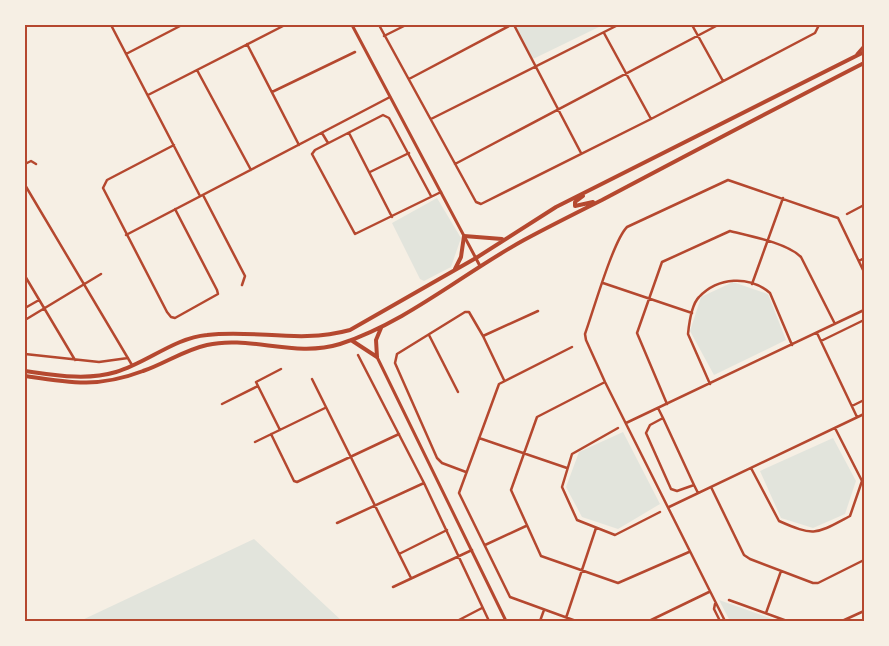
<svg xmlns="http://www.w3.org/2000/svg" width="889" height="646" viewBox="0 0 889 646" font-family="'DM Sans',sans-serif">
<rect width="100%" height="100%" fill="#f6efe4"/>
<path fill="#e2e4dc" d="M515 25H603L533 59Z
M437 198 461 238 451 267 424 281 420 279 392 223Z
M733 282 768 294 786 340 714 375 690 331 701 297Z
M623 432 660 504 618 529 582 517 566 487 579 452Z
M833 438 856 481 845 514 813 528 781 518 760 471Z
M254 539 342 621H80Z
M719 600 778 621H730Z"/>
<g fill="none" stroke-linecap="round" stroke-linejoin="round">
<path stroke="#b5482f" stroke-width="2.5" d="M111 25 200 196
M379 25 476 202 481 204 651 119 815 33 819 25
M514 25 581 153
M692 25 723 81
M604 33 651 119
M384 36 406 25
M247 44 299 145
M126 54 182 25
M197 70 251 170
M409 79 511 25
M272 92 355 52
M148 95 285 25
M431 119 618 25
M322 133 328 143
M349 133 392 217
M174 145 107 180 103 188 167 312 171 317 175 318 218 294 217 290 175 209
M25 164 31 161 36 164
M455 164 718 25
M370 172 409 153
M25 185 132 365
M203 195 245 276 242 285
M431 196 389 118 383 115 315 150 312 154 355 234 441 192
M847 214 864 205
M126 235 390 97
M859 261 864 258
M25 276 75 360
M603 283 692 313
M752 284 783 198
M25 308 39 300
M25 320 101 274
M817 333 857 417
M429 335 458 392
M483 336 538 311
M821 341 864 320
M572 347 499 384 459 493 510 597 576 621
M25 354 99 362 128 358
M358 355 424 483 489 621
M312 379 411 578
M605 382 537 417 511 490 541 556 618 583 689 552
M710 384 688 334C689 324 692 304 699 297 718 277 749 275 770 293L792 345
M222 404 258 386
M667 404 637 333 662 262 730 231C750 236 787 243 801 257L835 324
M852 406 864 400
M658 408 663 418 650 425 646 433 671 489 677 491 694 485 698 493
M663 418 694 485
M626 423 864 310
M618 428 572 454 562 487 577 520 615 535 660 512
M280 430 256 382 281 369
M271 434 294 481 297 482 399 434
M479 438 567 468
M255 442 325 408
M751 468 779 521C815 537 816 534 850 516L862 481 835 428
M466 472 442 463 437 458 395 363 397 354 465 312H469L483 336 504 380
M711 487 744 555 750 559 813 583H818L864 560
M669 507 864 414
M337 523 424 483
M485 545 526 526
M399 554 447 530
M393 587 472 550
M729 600 787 621
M715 604 714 609 720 621
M766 613 781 571
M457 621 482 608
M540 621 544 610
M565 621 596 528
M649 621 709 592
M725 621 605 382 586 340 585 334C593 312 613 241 627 227L728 180 838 218 864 272
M842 621 864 611"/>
<path stroke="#b5482f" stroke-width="3" d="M352 25 480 266
M857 54 864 46
M377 357 506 621"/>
<path stroke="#b5482f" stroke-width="4" d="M583 196 575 202V206L593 202
M455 269 461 257 464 236 502 239
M351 340 377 357
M377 357 376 340 381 328
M25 371C54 375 86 381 116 372 147 363 174 338 207 335 256 329 299 344 350 330L476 258 556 207 864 52
M25 376C71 383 98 388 143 371 164 364 184 350 207 345 249 335 295 358 340 344 407 322 462 274 524 240 550 226 576 213 602 200 689 154 776 108 864 63"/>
</g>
<rect width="889" height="646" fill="none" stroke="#f6efe4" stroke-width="52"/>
<rect x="26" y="26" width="837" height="594" fill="none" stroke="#b5482f" stroke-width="2"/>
</svg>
